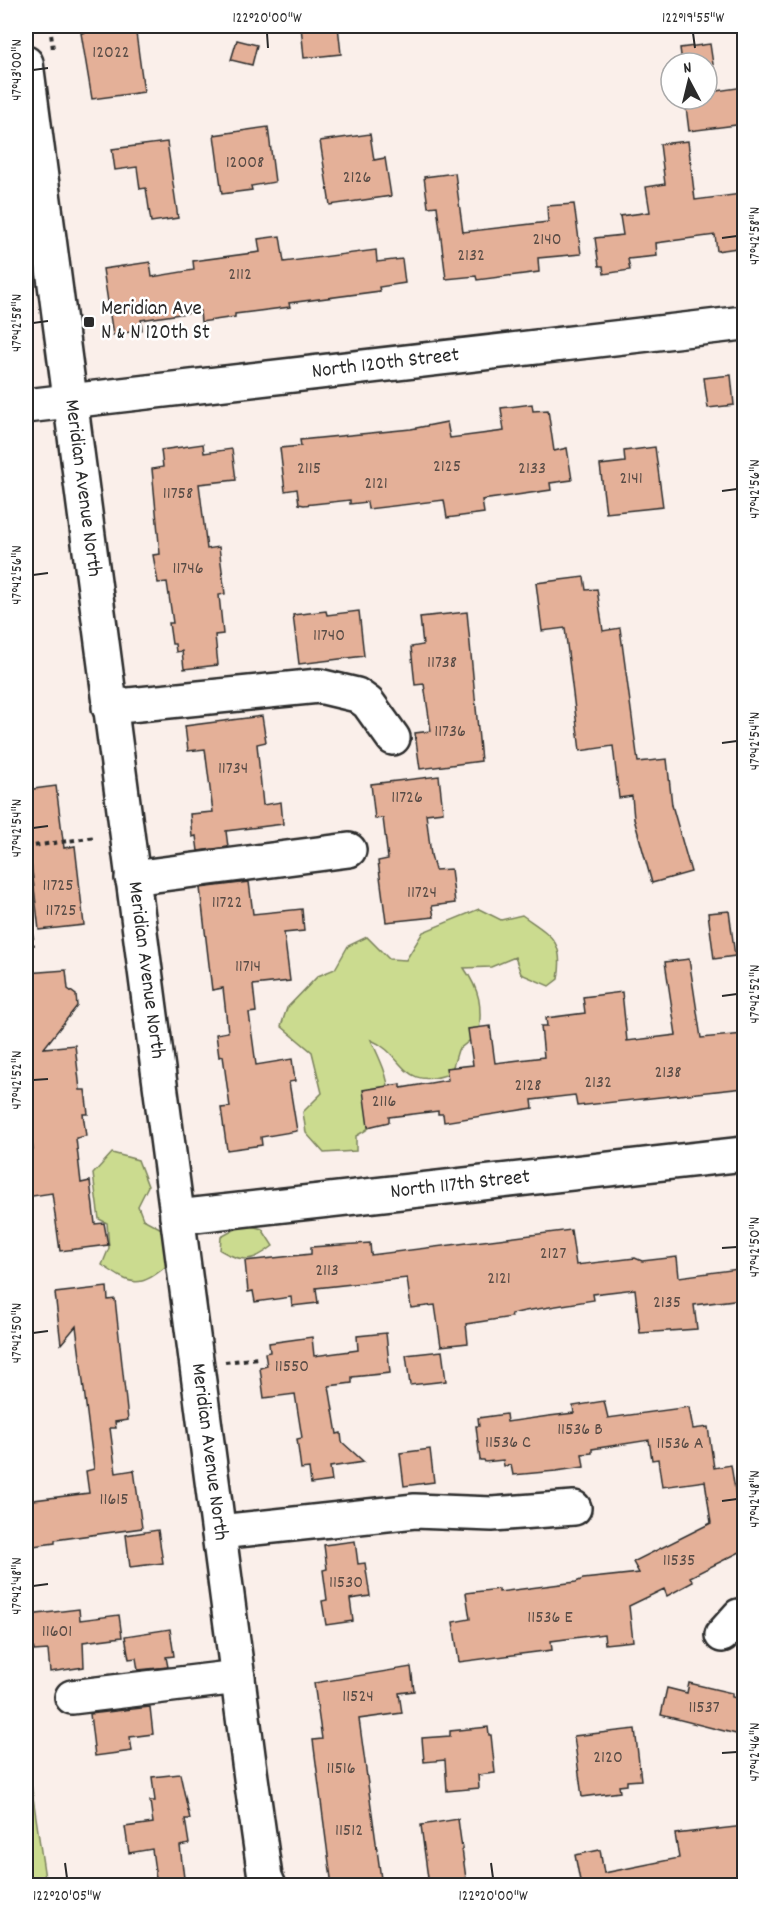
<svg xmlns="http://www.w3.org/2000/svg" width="770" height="1911" viewBox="0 0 770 1911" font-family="Dekko,sans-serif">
<rect width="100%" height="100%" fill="#faefea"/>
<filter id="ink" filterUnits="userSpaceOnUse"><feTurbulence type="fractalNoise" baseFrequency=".0167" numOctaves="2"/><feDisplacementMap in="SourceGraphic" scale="12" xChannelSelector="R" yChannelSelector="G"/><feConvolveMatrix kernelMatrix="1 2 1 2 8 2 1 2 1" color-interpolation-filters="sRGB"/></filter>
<g filter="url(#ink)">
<path fill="#cbdb8f" stroke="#7b835d" stroke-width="1.5" d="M479 909 501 920 522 915C550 935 565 940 558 979L549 986 521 974 515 957 491 967 464 968C480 991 482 1005 479 1033L458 1050 451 1073C401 1093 405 1054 371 1040 390 1080 404 1111 356 1136V1151L324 1153 306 1133 303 1112 322 1093 312 1052 281 1026 287 1008 318 976 335 969 348 946 367 937 389 959 406 960 423 932Z
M112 1153 138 1160 148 1186 138 1206 143 1219 169 1233V1264C139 1289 133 1286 102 1265L109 1248 107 1223 99 1219 93 1174Z
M245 1224 262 1229 273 1246C253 1262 242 1263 220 1250L221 1237Z
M26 1750 46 1885H26Z"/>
<path fill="#e4b098" stroke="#2b2b2b" stroke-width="1.5" d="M135 26 144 92 92 99 81 33Z
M301 26H338L341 54 304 58Z
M237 40 257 45 252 65 231 60Z
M710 44 717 91 744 87V124L689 131 685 99H707V63H682L680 48Z
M671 71V97H668L664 72Z
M268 127 275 182 251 186 252 190 222 194 214 135Z
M370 134 374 160 385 158 391 196 330 205 320 141Z
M688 141 695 200 741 194 744 247 717 251 715 235 656 243 657 256 628 259 630 270 604 274 603 266H599L595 238 623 235 620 216 650 212 646 187 665 184 660 144Z
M167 142 178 218 151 222 146 188 140 189 137 167 115 170 112 149Z
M455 173 463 232 548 222 547 206 574 204 581 254 538 258 539 272 477 280 476 276 446 279 437 206 428 207 424 177Z
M280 236 284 262 376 250 377 262 402 259 405 283 379 287 380 291 289 303 290 307 235 314V317L201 322 200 311 141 320 142 330 113 335 103 269 150 262 152 277 194 270 193 261 260 252 258 239Z
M731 375 734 405 708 408 704 378Z
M532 404 533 411 548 410 554 451 567 448 572 480 550 483 551 490 482 500 484 513 447 518 444 500 368 509 367 502 350 504V500L304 505 299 504 297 489 285 491 280 448 301 446 300 440 411 429 447 422 450 438 504 431 501 408Z
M203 444 204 453 232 449 236 480 199 484 207 549 219 547 225 594 219 595 223 634 215 635 218 665 184 669 182 651 176 652 175 644H172L169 623H173L167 582 158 583 153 555 160 554 152 469 163 467 161 450Z
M655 447 663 507 606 513 600 465 625 462 624 451Z
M584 577 586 590 597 589 603 631 620 628 638 762 667 759 672 805 691 872 652 883 634 819 632 796 619 798 613 746 580 751 565 628 542 631 536 583Z
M326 611 327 615 359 611 364 656 299 664 293 615Z
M467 612 481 761 420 769 415 733 431 731 424 684 415 685 411 647 423 645 420 617Z
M262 716 266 742 257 744 263 805 281 802 283 824 226 831 228 847 198 851 196 836 192 837 190 814 213 812 205 749 188 751 185 726Z
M439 776 443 812 426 814 431 855 435 870 451 869 455 903 432 906 434 917 386 922 378 861 388 859 383 818 375 819 371 784Z
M56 786 64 848 75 846 84 925 39 930 28 837H26V790Z
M249 882 253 914 302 909 304 931 284 933 290 981 253 985 256 1012 249 1013 256 1065 292 1059 295 1081 289 1082 297 1131 261 1137 262 1145 227 1150 221 1108 230 1107 223 1056 219 1057 216 1034 228 1032 223 988 212 990 200 888Z
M729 911 735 956 714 959 708 913Z
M689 959 701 1038 744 1034V1088L577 1106 575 1095 532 1100 533 1108 444 1122 443 1114H438V1111L389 1117V1122L368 1127 363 1090 401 1084V1088L448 1080 446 1068 473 1065 468 1029 490 1026 495 1063 544 1057 541 1026H547L546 1018 585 1013 583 997 622 992 627 1041 676 1035 665 962Z
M66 970 68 989 76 995 77 1006 44 1048 75 1045 80 1090H85L88 1114H83L86 1136 76 1138 81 1183 90 1181 95 1224 104 1223 108 1245 60 1251 52 1193 26 1197V1151L33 1150 26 1094V973Z
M571 1230 576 1265 635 1258 642 1261 677 1257 679 1277 738 1269 742 1299 694 1305 697 1329 640 1333 635 1289 593 1294 594 1300 525 1311 511 1314 512 1317 466 1324 468 1343 441 1346 435 1305 411 1308 407 1278 316 1288 318 1303 292 1306 291 1297 255 1302 253 1291 248 1292 245 1261 311 1254V1247L370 1243 371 1255Z
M107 1287 108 1300 115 1299 128 1420 115 1422 116 1428H110L116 1473 134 1470 142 1528 55 1540V1543L26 1547V1501L89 1493 86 1471 94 1469 76 1326 61 1344 55 1293Z
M386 1333 390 1373 352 1377V1383L329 1386 337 1434 341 1433 342 1442 364 1462 330 1467 332 1481 311 1484 309 1468 301 1469 297 1439 302 1438 295 1394 264 1398 260 1368 267 1366 265 1353 270 1352 269 1343 312 1337 314 1356 358 1350 357 1336Z
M442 1351 446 1381 410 1385 406 1355Z
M604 1401 608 1418 689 1407 693 1429 708 1427 714 1468 731 1465 740 1521 744 1520V1550L690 1577 693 1582 667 1596 664 1589 629 1606 633 1641 605 1644 604 1634 551 1641 552 1650 459 1662 453 1622 470 1619 466 1593 499 1589V1592L576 1582 583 1579 639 1573 633 1562 711 1523 705 1481 662 1487 658 1459 652 1460 649 1440 592 1449V1453L582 1454 584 1467 556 1471 513 1475 511 1465 504 1466 503 1460 485 1462 484 1460H480L476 1426H479L478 1418 506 1414 507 1422 549 1416 574 1413 573 1406Z
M430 1449 434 1482 404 1486 400 1453Z
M158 1530 163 1563 130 1567 126 1535Z
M355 1541 358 1564 365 1563 370 1596 350 1599 353 1621 326 1625 322 1601 327 1600 323 1570 327 1569 324 1545Z
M79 1609 80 1620 119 1615 122 1637 83 1642 84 1667 50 1672 48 1650 34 1651 29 1615Z
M170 1629 174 1656 166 1657 168 1667 138 1670 136 1658 129 1659 125 1636Z
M411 1667 414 1691 399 1693 402 1713 359 1719 382 1886H332L313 1740 322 1739 314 1683Z
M689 1683 732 1693V1697L744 1700V1736L661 1715 667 1688 687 1693Z
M150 1707 153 1734 130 1737 132 1751 95 1756 90 1714Z
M488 1727 489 1735H491L495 1773 478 1775 479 1788 447 1791 445 1760 424 1762 422 1738 450 1736V1731Z
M635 1729 641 1780 627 1781V1785L619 1786 620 1792 582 1797 574 1736Z
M180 1774 190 1819H185L189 1844 180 1846 185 1886H157L152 1849 129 1853 125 1827 153 1823 150 1801H155L152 1777Z
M458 1819 467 1886H429L421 1825Z
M744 1826V1886H581L575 1855 600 1850 604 1873 679 1858 675 1834Z"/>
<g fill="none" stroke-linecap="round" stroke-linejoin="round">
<defs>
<g id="minor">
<path id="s1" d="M26 63 251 1778 265 1877 269 1886"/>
<path id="s2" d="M26 406 744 323"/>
<path d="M109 707 319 686 357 695 368 703 393 738"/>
<path d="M132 878 349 850"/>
<path id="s3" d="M177 1217 744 1154"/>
<path d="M219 1532 415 1511 492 1514 574 1508"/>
<path d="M722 1635 739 1616 744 1615"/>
<path d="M72 1697 238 1677"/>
</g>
</defs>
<use href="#minor" stroke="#2b2b2b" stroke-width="38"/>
<path stroke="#2b2b2b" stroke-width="4" stroke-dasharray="4.5 4.5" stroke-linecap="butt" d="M50 26 53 49
M26 847 96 837
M26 881 33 946
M225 1362 259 1358"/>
<use href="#minor" stroke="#fff" stroke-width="33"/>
</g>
</g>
<path fill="none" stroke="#2b2b2b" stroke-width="2" d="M267 33 268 48M693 33 695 48M33 70 48 68M722 238 737 236M33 323 48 321M722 491 737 489M33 575 48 573M722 743 737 741M33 828 48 826M722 996 737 994M33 1080 48 1079M722 1248 737 1247M33 1333 48 1331M722 1501 737 1499M33 1586 48 1584M722 1753 737 1752M65 1863 67 1878M491 1863 493 1878"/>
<rect fill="#2b2b2b" stroke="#fff" stroke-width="2" x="83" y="316" width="12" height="12" rx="3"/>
<g text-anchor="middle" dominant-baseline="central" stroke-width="5" stroke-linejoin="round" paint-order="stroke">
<g font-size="18" fill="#594c46">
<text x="111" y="53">12022</text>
<text x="245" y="163">12008</text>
<text x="357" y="178">2126</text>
<text x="547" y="240">2140</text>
<text x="471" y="256">2132</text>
<text x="240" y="275">2112</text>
<text x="447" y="467">2125</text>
<text x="309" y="469">2115</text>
<text x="532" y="469">2133</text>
<text x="631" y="479">2141</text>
<text x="376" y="484">2121</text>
<text x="178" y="494">11758</text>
<text x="188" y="569">11746</text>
<text x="329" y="636">11740</text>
<text x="442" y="663">11738</text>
<text x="450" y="732">11736</text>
<text x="233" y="769">11734</text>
<text x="407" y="798">11726</text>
<text x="58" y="886">11725</text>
<text x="422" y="893">11724</text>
<text x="227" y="903">11722</text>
<text x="61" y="911">11725</text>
<text x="248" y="967">11714</text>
<text x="668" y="1073">2138</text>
<text x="598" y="1083">2132</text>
<text x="528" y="1086">2128</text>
<text x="384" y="1102">2116</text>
<text x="553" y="1254">2127</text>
<text x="327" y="1271">2113</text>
<text x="499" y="1279">2121</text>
<text x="667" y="1303">2135</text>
<text x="292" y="1367">11550</text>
<text x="580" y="1430">11536 B</text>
<text x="508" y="1443">11536 C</text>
<text x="680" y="1444">11536 A</text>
<text x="114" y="1500">11615</text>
<text x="679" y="1561">11535</text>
<text x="346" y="1583">11530</text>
<text x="550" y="1618">11536 E</text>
<text x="57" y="1632">11601</text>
<text x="358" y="1697">11524</text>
<text x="704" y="1708">11537</text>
<text x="608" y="1758">2120</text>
<text x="341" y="1769">11516</text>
<text x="349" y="1831">11512</text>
</g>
<g font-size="21" fill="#2b2b2b" stroke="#fff" text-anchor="start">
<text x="101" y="310">Meridian Ave<tspan x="101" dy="24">N &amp; N 120th St</tspan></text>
</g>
<g font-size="21" fill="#2b2b2b" stroke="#fff">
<text stroke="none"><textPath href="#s2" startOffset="362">North 120th Street</textPath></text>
<text stroke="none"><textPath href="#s1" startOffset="429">Meridian Avenue North</textPath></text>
<text stroke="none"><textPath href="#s1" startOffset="915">Meridian Avenue North</textPath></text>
<text stroke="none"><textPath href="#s3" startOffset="285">North 117th Street</textPath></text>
<text stroke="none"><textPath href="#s1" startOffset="1401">Meridian Avenue North</textPath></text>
</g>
</g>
<rect width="770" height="1911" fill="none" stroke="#fff" stroke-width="66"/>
<g transform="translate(689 81) rotate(353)"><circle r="28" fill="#ffffff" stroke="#aaaaaa" stroke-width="1.5"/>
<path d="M0-4.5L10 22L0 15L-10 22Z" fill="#2b2b2b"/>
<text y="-9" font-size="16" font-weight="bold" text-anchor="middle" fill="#2b2b2b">N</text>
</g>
<rect x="33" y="33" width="704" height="1845" fill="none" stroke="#2b2b2b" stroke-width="2"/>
<g font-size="15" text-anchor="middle" fill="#2b2b2b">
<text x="267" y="22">122°20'00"W</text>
<text x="693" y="22">122°19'55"W</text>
<text transform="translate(16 70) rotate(-90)" y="5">47°43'00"N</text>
<text transform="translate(754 236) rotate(-90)" y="5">47°42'58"N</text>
<text transform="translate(16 323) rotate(-90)" y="5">47°42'58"N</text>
<text transform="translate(754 489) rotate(-90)" y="5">47°42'56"N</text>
<text transform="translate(16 575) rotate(-90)" y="5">47°42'56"N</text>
<text transform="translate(754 741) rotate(-90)" y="5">47°42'54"N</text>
<text transform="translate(16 828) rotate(-90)" y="5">47°42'54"N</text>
<text transform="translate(754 994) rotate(-90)" y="5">47°42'52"N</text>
<text transform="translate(16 1080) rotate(-90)" y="5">47°42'52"N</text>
<text transform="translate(754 1247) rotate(-90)" y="5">47°42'50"N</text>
<text transform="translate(16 1333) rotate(-90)" y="5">47°42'50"N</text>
<text transform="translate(754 1499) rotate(-90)" y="5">47°42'48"N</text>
<text transform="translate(16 1586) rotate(-90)" y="5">47°42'48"N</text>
<text transform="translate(754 1752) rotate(-90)" y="5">47°42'46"N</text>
<text x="67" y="1900">122°20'05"W</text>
<text x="493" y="1900">122°20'00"W</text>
</g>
</svg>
